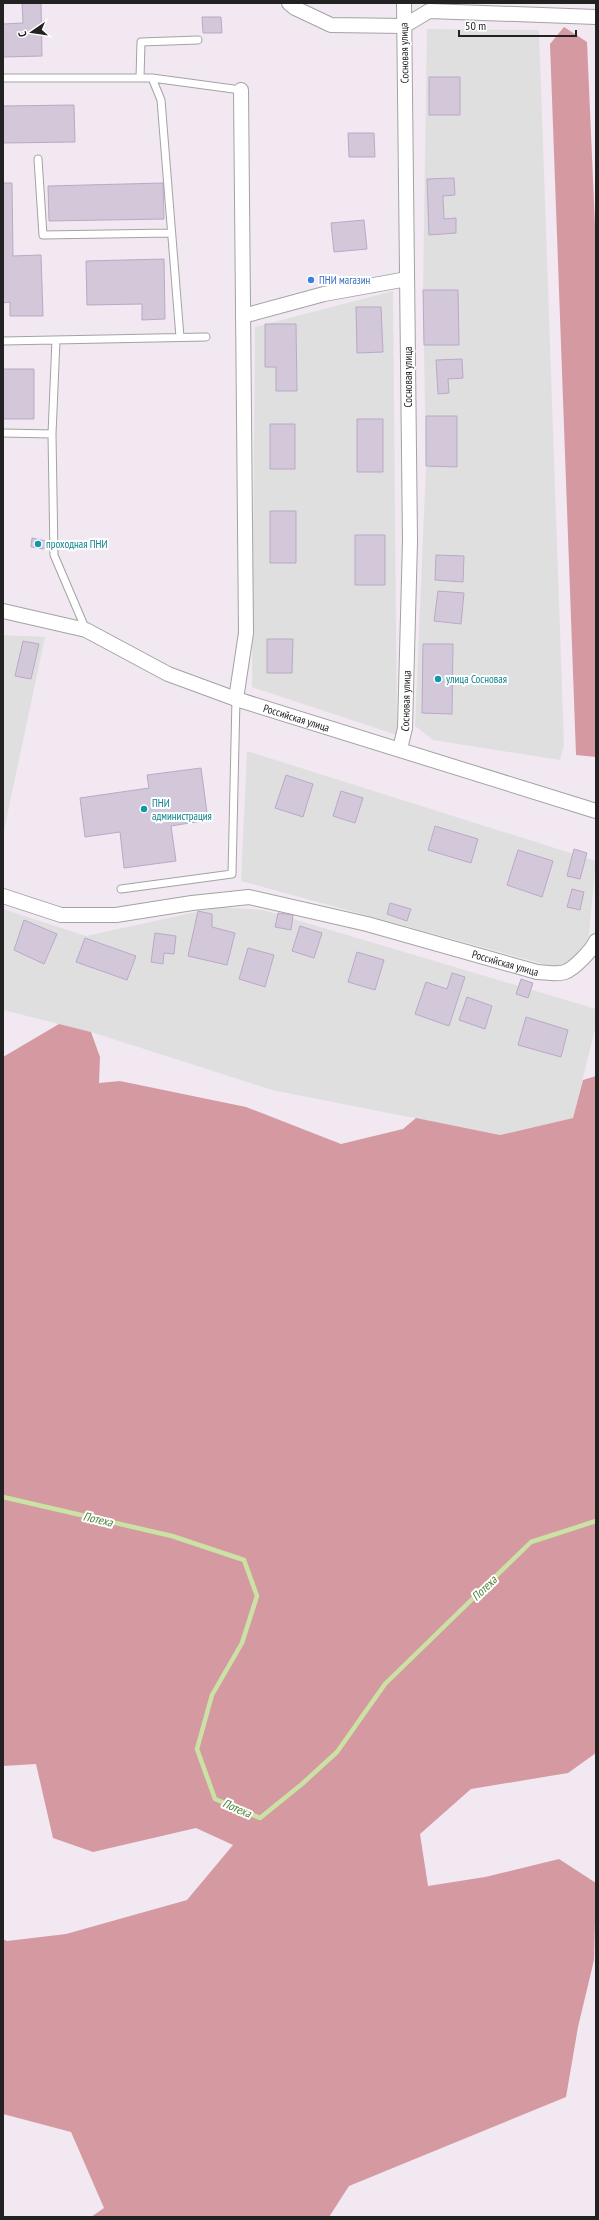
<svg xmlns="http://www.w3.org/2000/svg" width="599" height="2220" viewBox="0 0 599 2220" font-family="'PT Sans Narrow',sans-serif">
<rect width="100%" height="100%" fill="#f1e8f2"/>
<path fill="#dfdfe0" d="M427 29 539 30 564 745 560 760 433 740 415 726 426 466 423 290Z
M393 291 397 735 252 687 255 327Z
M3 635 45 637 3 835Z
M247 751 596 861 587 954 562 969 241 881Z
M219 907 263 910 596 1009V1025L573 1118 500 1135 272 1090 91 1032 3 1010V909L86 936Z"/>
<path fill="#d59aa1" d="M564 27 587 42 596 248V757L576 755 550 44Z
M59 1024 91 1032 100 1057 99 1083 120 1081 246 1107 341 1144 403 1129 416 1118 500 1135 573 1118 583 1080 596 1076V1753L568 1773 471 1789 420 1834 428 1886 485 1877 559 1859 596 1883 594 1960 578 2027 566 2097 349 2186 329 2217H91L104 2208 71 2132 3 2114V1939L7 1941 66 1934 187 1900 233 1845 196 1828 93 1852 53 1838 36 1764 3 1766V1057Z"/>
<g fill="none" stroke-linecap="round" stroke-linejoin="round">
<path stroke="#cae3a5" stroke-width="4.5" d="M3 1497 172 1536 244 1560 257 1596 242 1643 212 1695 197 1749 215 1799 260 1818 302 1784 337 1752 385 1684 531 1542 596 1521"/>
</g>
<path fill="#d3c7da" stroke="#baa9c6" d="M22 3H41L42 56 3 57V24L23 23Z
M202 17H221L222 33H203Z
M429 77H460V115H429Z
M74 105 75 142 3 143V106Z
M348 133H374L375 157H349Z
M454 178 455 195 443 196 444 219 456 218V233L429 235 427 179Z
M3 183H12L13 256 41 255 43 316H10V302L3 303Z
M163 183 164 219 49 221 48 186Z
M364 220 367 249 334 252 331 223Z
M164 259 165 319 142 320V304L87 305 86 261Z
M423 290H458L459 345H424Z
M356 307H381L383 352 357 353Z
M265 324H296L297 391H276V367H265Z
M462 359 463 378 448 379 449 393 438 394 436 360Z
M3 369H34V419H3Z
M426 416H457V467L426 466Z
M357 419H383V472H357Z
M270 424H295V469H270Z
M270 511H296V563H270Z
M355 535H385V585H355Z
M32 538 46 541 44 549 31 547Z
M436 555 464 556 463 582 435 580Z
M438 591 464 593 461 624 434 621Z
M267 639H293L292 673H267Z
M23 641 39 644 31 679 15 676Z
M423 644H453L452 714 422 713Z
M201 768 208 820 171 826 176 861 124 868 120 832 85 837 80 798 149 788 147 775Z
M286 775 313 784 303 817 275 808Z
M341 791 363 798 355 823 333 816Z
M435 826 478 839 471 863 428 850Z
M574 849 587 853 580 879 567 876Z
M518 850 553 861 542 897 507 885Z
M572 889 584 892 580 910 567 907Z
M390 903 411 909 407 921 387 914Z
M198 911 212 914V927L235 933 227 965 188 956Z
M278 913 293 915 291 930 275 927Z
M24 920 57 934 44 964 14 950Z
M300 926 322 933 314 958 292 951Z
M155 933 176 936 174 954 164 953 163 964 151 962Z
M85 938 136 956 127 980 76 962Z
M248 948 274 955 265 987 239 979Z
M357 952 384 960 375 990 348 982Z
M452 973 465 977 449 1026 415 1014 426 982 447 989Z
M521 979 533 983 528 998 516 994Z
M467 997 492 1006 485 1029 459 1020Z
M526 1017 568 1030 561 1057 518 1045Z"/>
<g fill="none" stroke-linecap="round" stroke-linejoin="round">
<defs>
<path id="lane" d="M3 78H152L241 90
M140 78 141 42 198 40
M152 78 161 100 180 337
M38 159 43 235 171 233
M56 340 52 434 54 555 86 630
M3 341 206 337
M3 433 52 434
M121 889 232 874 236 699"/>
<g id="street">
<path d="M289 3 295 8 331 25 404 26 429 11 596 17"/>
<path d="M243 316 324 294 407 279"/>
<path id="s1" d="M3 611 86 630 168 674 236 699 596 811"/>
<path d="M236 699 246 633 241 90"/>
<path id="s2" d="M400 749 405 728 410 541 404 3"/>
<path id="s3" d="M3 896 61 915H116L192 903 249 897 367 924 537 972C545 972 558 975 565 972 574 969 593 949 596 941"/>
</g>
</defs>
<use href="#lane" stroke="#a3a3a3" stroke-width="9"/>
<use href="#street" stroke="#a3a3a3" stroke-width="16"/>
<use href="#lane" stroke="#fff" stroke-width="7"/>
<use href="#street" stroke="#fff" stroke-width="14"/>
</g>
<circle fill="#3f7fe0" stroke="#fff" stroke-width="1.5" cx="311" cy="280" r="4"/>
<g fill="#0f9aa8" stroke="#fff" stroke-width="1.5">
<circle cx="38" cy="544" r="4"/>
<circle cx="438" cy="679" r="4"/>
<circle cx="144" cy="809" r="4"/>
</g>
<g text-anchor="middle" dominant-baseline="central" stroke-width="4" stroke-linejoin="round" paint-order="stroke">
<g font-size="11" fill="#222" stroke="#fff">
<text transform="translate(404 53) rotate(-91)">Сосновая улица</text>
<text transform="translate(408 377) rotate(-90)">Сосновая улица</text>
<text stroke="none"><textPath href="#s2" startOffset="49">Сосновая улица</textPath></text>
<text stroke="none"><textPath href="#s1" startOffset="314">Российская улица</textPath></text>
<text stroke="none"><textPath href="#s3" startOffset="515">Российская улица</textPath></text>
</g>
<g font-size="11" fill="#366cbe" stroke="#fff" text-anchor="start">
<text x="319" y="280">ПНИ магазин</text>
</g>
<g font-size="11" fill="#0d838f" stroke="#fff" text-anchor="start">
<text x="46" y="544">проходная ПНИ</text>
<text x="446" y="679">улица Сосновая</text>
<text x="152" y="803">ПНИ<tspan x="152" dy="13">администрация</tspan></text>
</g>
<g font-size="12" font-style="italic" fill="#4c8033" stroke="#fff">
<text transform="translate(98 1519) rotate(13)">Потеха</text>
<text transform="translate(484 1588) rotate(-44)">Потеха</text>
<text transform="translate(237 1808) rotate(23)">Потеха</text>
</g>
</g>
<rect width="599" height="2220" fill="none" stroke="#222222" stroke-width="8"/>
<g transform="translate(32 32) rotate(257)" stroke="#ffffff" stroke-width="3" paint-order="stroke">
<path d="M0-3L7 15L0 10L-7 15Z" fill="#222222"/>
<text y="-6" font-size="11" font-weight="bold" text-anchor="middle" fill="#222222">С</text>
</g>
<path d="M459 30v6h117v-6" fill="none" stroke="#222222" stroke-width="2"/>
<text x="465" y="30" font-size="12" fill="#222222" stroke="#ffffff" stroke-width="3" paint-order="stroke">50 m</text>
</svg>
